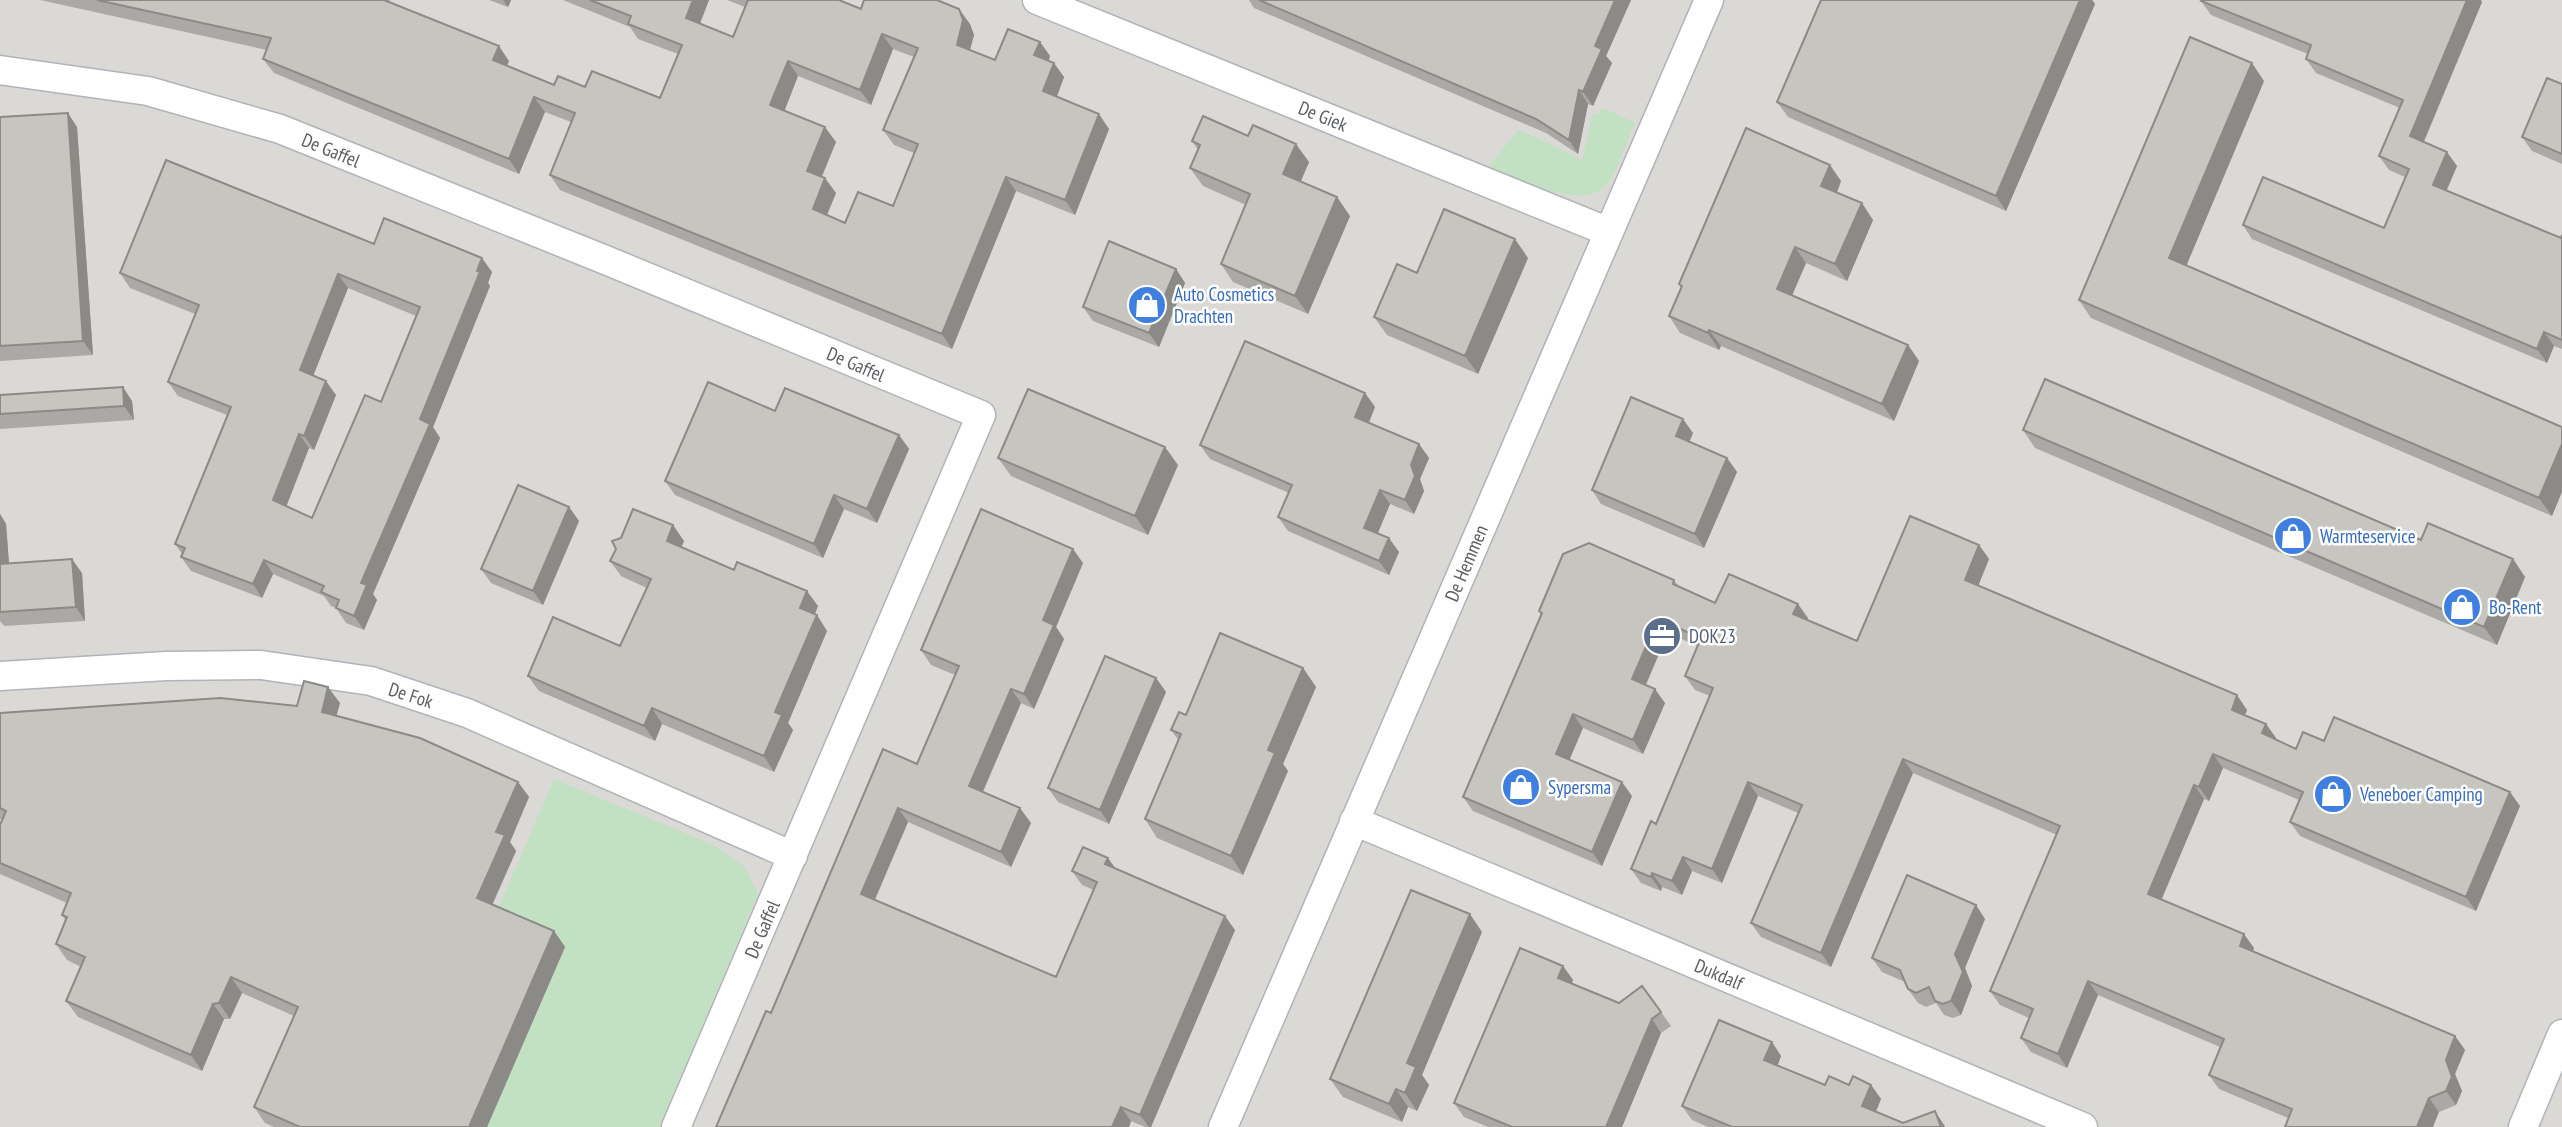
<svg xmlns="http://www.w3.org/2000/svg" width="2562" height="1127" viewBox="0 0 2562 1127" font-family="'PT Sans Narrow',sans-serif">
<rect width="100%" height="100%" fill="#eceae3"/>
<path fill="#dbd9d5" d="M0 0H2562V1127H0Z"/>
<path fill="#c2e1c3" d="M1602 108 1635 122C1628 137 1618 170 1609 182 1582 215 1520 178 1489 166L1518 130 1551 144 1582 161 1593 112 1598 115Z
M554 779 714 845 745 867 758 894 659 1127H404Z"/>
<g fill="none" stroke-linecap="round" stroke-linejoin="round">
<defs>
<path id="minor" d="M1037 0 1609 232
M0 70 148 91 280 129 608 261 981 415 676 1127
M0 676 166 666 261 665 371 681 467 713 793 856
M1354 821 2083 1127
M1223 1127 1709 0
M2523 1127 2562 1034"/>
</defs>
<use href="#minor" stroke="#b0b3b7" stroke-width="31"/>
<use href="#minor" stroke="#fff" stroke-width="28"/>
</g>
<path fill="#aba9a5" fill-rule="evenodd" d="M40 0H390L389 2 509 61 507 66 554 85 585 87 660 98 678 54 638 39 630 27 563 0H709L700 24 733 37 745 7 727 0H839L861 9 970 24 974 35 970 50 995 60 1040 42 1050 56 1049 60 1064 77 1057 97 1109 129 1075 215 1016 191 952 349 560 190 550 175 571 122 545 112 519 174 274 73 263 59 267 50ZM893 49 914 57 883 130 894 145 914 153 893 206 845 223 827 215 836 193 821 177 836 142 784 110 798 76 871 105Z
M489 0H511L508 7Z
M1249 0H1631L1606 56 1612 63 1593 106 1588 104 1578 154 1546 133 1254 8Z
M1821 0H2092L2095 4 2006 211 1788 117 1777 102Z
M2201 1 2482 2 2424 142 2457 166 2447 190 2561 238 2562 235V349L2554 346 2547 363 2252 239 2243 225 2384 228 2405 177 2389 170 2379 156 2400 108 2316 73 2306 59 2308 54 2211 15Z
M2264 81 2186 266 2562 427 2552 516 2091 318 2079 300Z
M2562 84V164L2532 151 2522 137Z
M0 117 77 127 93 355 0 361Z
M1192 141 1309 162 1300 182 1350 216 1308 314 1233 282 1221 264 1246 205 1203 186 1190 168 1198 150Z
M1841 181 1837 193 1873 220 1847 281 1806 263 1792 295 1908 345 1919 361 1894 421 1721 346 1719 350 1680 333 1669 316 1681 288 1679 284Z
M374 244 492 272 488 283 490 286 433 427 440 438 373 594 377 600 364 630 346 623 336 608 331 606 324 596 273 574 262 598 191 571 181 557 182 554 175 544 227 415 178 396 168 382 195 314 130 288 120 273ZM348 288 416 316 381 402 312 518 286 506 309 448 314 450 336 395 313 375Z
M1528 258 1478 374 1387 335 1374 317 1417 273Z
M1176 269 1185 283 1159 347 1093 321 1083 307Z
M1365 393 1375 407 1369 423 1419 444 1429 458 1420 479 1424 491 1414 514 1390 504 1378 533 1399 552 1389 575 1288 531 1278 517 1289 493 1210 459 1200 445Z
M0 395 132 401 134 420 0 429Z
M775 411 899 435 909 449 877 523 844 509 823 558 675 495 665 481Z
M2023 430 2421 540 2513 559 2525 577 2497 645 2035 448Z
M1693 433 1689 442 1727 458 1737 472 1704 548 1601 504 1592 490Z
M998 458 1178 465 1148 535 1011 476Z
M569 507 579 521 543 605 491 583 481 569Z
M0 514 6 524 9 563 82 573 85 621 4 626 0 621Z
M684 541 681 547 818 606 814 615 827 631 788 723 793 730 774 772 662 724 655 741 539 691 528 676 620 646 647 588 621 576 610 561Z
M1979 545 1989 559 1978 585 2247 710 2245 715 2266 724 2276 738 2275 739 2296 749 2324 741 2520 806 2476 911 2300 836 2290 822 2299 800 2223 768 2209 801 2204 799 2161 899 2254 948 2253 951 2455 1036 2465 1050 2455 1074 2462 1091 2456 1105 2439 1112 2288 1118 2219 1089 2209 1075 2220 1047 2098 995 2067 1068 2031 1052 2021 1038 2029 1018 2000 1005 1990 991 2057 835 1913 773 1831 967 1761 937 1751 923 1798 813 1758 796 1722 883 1692 871 1682 895 1662 887 1661 891 1641 883 1631 869 1656 824 1710 696 1695 690 1685 676 1697 646 1668 633 1646 685 1665 703 1643 754 1583 728 1569 759 1632 796 1602 866 1473 811 1463 797 1541 615 1539 611 1674 580 1679 587 1715 603 1808 618 1807 620 1857 641Z
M1083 563 1056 627 1064 639 1034 709 1021 703 983 792 1031 823 1011 867 908 822 875 900 1056 977 1094 890 1082 885 1072 871 1115 868 1235 930 1151 1127H1145L1131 1121 1129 1127H716L771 1013 917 764 955 675 931 665 921 650Z
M1303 668 1316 687 1283 764 1288 771 1243 875 1157 838 1145 819 1179 741 1171 730 1186 715Z
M1156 678 1166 692 1109 824 1058 802 1048 788Z
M340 703 336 716 518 782 529 797 510 842 516 851 493 904 554 931 565 947 487 1127H274L265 1123 254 1107 294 1016 242 993 230 1019H224L202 1071 78 1017 66 1001 81 967 67 960 56 944 66 921 62 915 67 903 0 874V825L2 820 0 819V713L297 706Z
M1985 919 1965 968 1972 986 1961 1015 1953 1018 1944 1015 1936 1003 1926 1007 1918 1003 1908 989 1905 982 1882 972 1872 958Z
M1482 932 1422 1075 1429 1085 1417 1111 1408 1107 1402 1122 1343 1097 1330 1079Z
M1563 966 1573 980 1572 984 1619 1003 1661 1012 1671 1026 1661 1033 1622 1127H1488L1464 1117 1454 1103Z
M1772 1042 1781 1056 1778 1065 1825 1085H1871L1881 1099 1876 1112 1903 1123 1944 1125 1945 1127H1708L1692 1120 1682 1106Z"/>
<path fill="#8b8a86" d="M503 0H511L508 7Z
M693 0H709L696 33 686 18Z
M1615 0H1631L1606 56 1612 63 1593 106 1583 92 1595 46Z
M2080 0H2092L2095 4 2006 211 1996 196Z
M2467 0H2481L2482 2 2420 150 2410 136Z
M959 9 970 24 974 35 967 60 957 45Z
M882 34 893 49 871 105 860 90Z
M1040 42 1050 56 1045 70 1034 55Z
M499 46 509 61 503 75 493 60Z
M788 61 798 76 781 120 770 105Z
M1054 63 1064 77 1053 106 1043 91Z
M2252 63 2264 81 2182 276 2169 258Z
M1579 90 1588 104 1578 154 1569 140Z
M534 97 545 112 519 174 509 159Z
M68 113 77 127 93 355 83 341Z
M1099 114 1109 129 1075 215 1065 200Z
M825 127 836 142 818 186 807 171Z
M1296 144 1309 162 1296 193 1283 174Z
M2447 152 2457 166 2443 198 2433 185Z
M1830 165 1841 181 1833 202 1821 186Z
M1006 177 1016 191 952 349 942 334Z
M825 178 836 193 823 224 813 209Z
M1337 197 1350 216 1308 314 1295 296Z
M1862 203 1873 220 1847 281 1835 264Z
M1515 239 1528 258 1478 374 1465 356Z
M1795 247 1806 263 1788 305 1777 289Z
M482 258 492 272 488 283 490 286 433 427 440 438 373 594 377 600 364 630 354 616 361 583 420 419Z
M1176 269 1185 283 1159 347 1149 333Z
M338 274 348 288 310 384 300 370Z
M1709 330 1721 346 1719 350 1708 333Z
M2544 332 2554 346 2547 363 2537 349Z
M1908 345 1919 361 1894 421 1882 404Z
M326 381 336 395 314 450 304 436Z
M123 387 132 401 134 420 124 406Z
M1365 393 1375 407 1365 431 1355 417Z
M1683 419 1693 433 1686 450 1676 436Z
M299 434 309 448 283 515 273 500Z
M899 435 909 449 877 523 867 509Z
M1419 444 1429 458 1420 479 1424 491 1414 514 1405 500 1411 465Z
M2562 444V492L2552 516 2539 498Z
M1165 447 1178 465 1148 535 1135 516Z
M1727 458 1737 472 1704 548 1695 534Z
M1380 490 1390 504 1374 542 1364 528Z
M834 495 844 509 823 558 814 544Z
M569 507 579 521 543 605 533 591Z
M0 514 6 524 10 577 0 564Z
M673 525 684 541 678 556 667 541Z
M1389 538 1399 552 1389 575 1379 561Z
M1979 545 1989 559 1975 594 1965 580Z
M1073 549 1083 563 1056 627 1064 639 1034 709 1024 694 1043 620Z
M72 559 82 573 85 621 76 607Z
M2513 559 2525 577 2497 645 2484 627Z
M264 560 273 574 262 598 253 584Z
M807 591 818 606 811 624 800 608Z
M1798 604 1808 618 1803 628 1793 614Z
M817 615 827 631 788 723 793 730 774 772 764 756 775 712Z
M1658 619 1668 633 1642 693 1632 679Z
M1303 668 1316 687 1283 764 1288 771 1243 875 1231 856 1268 750Z
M1156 678 1166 692 1109 824 1100 810Z
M328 687 340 703 333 728 322 712Z
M1011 689 1021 703 979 800 969 786Z
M1655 689 1665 703 1643 754 1633 740Z
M2237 695 2247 710 2241 724 2232 710Z
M652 708 662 724 655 741 644 726Z
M1573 714 1583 728 1566 768 1556 754Z
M2266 724 2276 738 2272 747 2262 733Z
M2213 754 2223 768 2209 801 2199 787Z
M1903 759 1913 773 1831 967 1821 953Z
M518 782 529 797 510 842 516 851 488 913 477 898 496 832Z
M1622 782 1632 796 1602 866 1592 852Z
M1748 782 1758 796 1722 883 1712 869Z
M2194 785 2204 799 2158 908 2148 894Z
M2510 792 2520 806 2476 911 2466 897Z
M898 808 908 822 871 908 861 894Z
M1020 808 1031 823 1011 867 1001 852Z
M1683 857 1692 871 1682 895 1672 881Z
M1108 858 1118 872 1105 864Z
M1652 873 1662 887 1661 891 1651 877Z
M1976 905 1985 919 1965 968 1972 986 1961 1015 1951 1001 1955 954Z
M1470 914 1482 932 1422 1075 1429 1085 1417 1111 1405 1093 1407 1063Z
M1225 916 1235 930 1151 1127H1149L1140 1115Z
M554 931 565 947 487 1127H469Z
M2244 934 2254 948 2249 960 2240 946Z
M1563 966 1573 980 1568 992 1558 978Z
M231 977 242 993 230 1019 219 1003Z
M2088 981 2098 995 2067 1068 2058 1054Z
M213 1004 224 1019 202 1071 191 1055Z
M1652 1019 1661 1033 1622 1127H1606Z
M2455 1036 2465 1050 2455 1074 2462 1091 2456 1105 2446 1091V1060Z
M1772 1042 1781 1056 1774 1074 1764 1060Z
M1871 1085 1881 1099 1872 1120 1862 1106Z
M1396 1089 1408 1107 1402 1122 1389 1104Z
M2429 1098 2439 1112 2433 1127H2417Z
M1121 1107 1131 1121 1129 1127H1112Z
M1935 1111 1944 1125 1945 1127H1941Z"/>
<path fill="#c7c5c0" stroke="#8b8a86" stroke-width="2" fill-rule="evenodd" d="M97 0H384L499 46 493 60 554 85 558 76 585 87 592 71 660 98 682 45 628 24 631 16 590 0H693L686 18 733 37 748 0H839L861 9 864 0H937L959 9 963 20 957 45 995 60 1008 29 1040 42 1034 55 1054 63 1043 91 1099 114 1065 200 1006 177 942 334 550 175 575 113 534 97 509 159 263 59 271 38ZM882 34 918 48 883 130 918 144 893 206 858 192 845 223 813 209 825 178 807 171 825 127 770 105 788 61 860 90Z
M1259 0H1615L1595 46 1602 49 1583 92 1579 90 1569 140 1536 119Z
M1821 0H2080L1996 196 1777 102Z
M2202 0H2467L2410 136 2447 152 2433 185 2561 238 2562 235V340L2544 332 2537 349 2243 225 2263 177 2384 228 2409 169 2379 156 2403 100 2306 59 2311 45 2201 1Z
M2190 37 2252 63 2169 258 2562 427V444L2539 498 2079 300Z
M2547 78 2562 84V154L2522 137Z
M68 113 83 341 0 346V117Z
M1203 116 1248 136 1253 125 1296 144 1283 174 1337 197 1295 296 1221 264 1250 194 1190 168 1200 145 1192 141Z
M1746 128 1830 165 1821 186 1862 203 1835 264 1795 247 1777 289 1908 345 1882 404 1709 330 1708 333 1669 316 1682 286 1679 284Z
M166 160 374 244 384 218 482 258 477 271 480 272 420 419 430 424 361 583 367 585 354 616 336 608 339 600 321 592 324 586 264 560 253 584 181 557 185 548 175 544 231 407 168 382 199 305 120 273ZM338 274 420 307 381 402 365 395 312 518 273 500 299 434 304 436 326 381 300 370Z
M1444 209 1515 239 1465 356 1374 317 1397 264 1417 273Z
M1109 241 1176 269 1149 333 1083 307Z
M1245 341 1365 393 1355 417 1419 444 1411 465 1415 476 1405 500 1380 490 1364 528 1389 538 1379 561 1278 517 1292 485 1200 445Z
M2045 379 2421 540 2428 523 2513 559 2484 627 2023 430Z
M708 382 775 411 785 388 899 435 867 509 834 495 814 544 665 481Z
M123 387 124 406 0 414V395Z
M1028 389 1165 447 1135 516 998 458Z
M1631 397 1683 419 1676 436 1727 458 1695 534 1592 490Z
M518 485 569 507 533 591 481 569Z
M633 509 673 525 667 541 734 570 737 562 807 591 800 608 817 615 775 712 782 715 764 756 652 708 644 726 528 676 553 617 620 646 651 579 610 561 616 549 612 541 621 538Z
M981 509 1073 549 1043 620 1054 625 1024 694 1011 689 969 786 1020 808 1001 852 898 808 861 894 1056 977 1097 882 1072 871 1083 847 1108 858 1105 864 1225 916 1140 1115 1121 1107 1112 1127H716L766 1011 771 1013 883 749 917 764 959 666 921 650Z
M1910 516 1979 545 1965 580 2237 695 2232 710 2266 724 2262 733 2296 749 2303 732 2324 741 2334 717 2510 792 2466 897 2290 822 2303 792 2213 754 2199 787 2194 785 2148 894 2244 934 2240 946 2455 1036 2446 1060 2452 1077 2446 1091 2429 1098 2417 1127H2285L2292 1109 2209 1075 2224 1039 2088 981 2058 1054 2021 1038 2033 1009 1990 991 2060 826 1903 759 1821 953 1751 923 1802 805 1748 782 1712 869 1683 857 1672 881 1652 873 1651 877 1631 869 1651 821 1656 824 1713 688 1685 676 1701 638 1658 619 1632 679 1655 689 1633 740 1573 714 1556 754 1622 782 1592 852 1463 797 1542 613 1539 611 1563 554 1589 543 1674 580 1673 584 1715 603 1729 574 1798 604 1793 614 1857 641Z
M72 559 76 607 0 612V560V564Z
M1220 633 1303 668 1268 750 1275 753 1231 856 1145 819 1181 734 1171 730 1179 712 1186 715Z
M1105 656 1156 678 1100 810 1048 788Z
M304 681 328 687 322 712 420 738 518 782 496 832 505 835 477 898 554 931 469 1127H300L254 1107 298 1007 231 977 219 1003 213 1004 191 1055 66 1001 85 957 56 944 67 917 62 915 71 893 0 863V825L6 811 0 808V713L220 698 297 706Z
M1907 875 1976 905 1955 954 1963 972 1951 1001 1943 1004 1935 1001 1929 987 1916 993 1908 989 1900 970 1872 958Z
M1411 890 1470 914 1407 1063 1416 1067 1405 1093 1396 1089 1389 1104 1330 1079Z
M1520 948 1563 966 1558 978 1619 1003 1642 986 1661 1012 1652 1019 1606 1127H1512L1454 1103Z
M1719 1020 1772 1042 1764 1060 1825 1085 1829 1076 1849 1085 1853 1076 1871 1085 1862 1106 1903 1123 1935 1111 1941 1127H1732L1682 1106Z"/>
<defs>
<symbol id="shop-disc" viewBox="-11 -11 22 22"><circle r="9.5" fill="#3f7fe0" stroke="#fff"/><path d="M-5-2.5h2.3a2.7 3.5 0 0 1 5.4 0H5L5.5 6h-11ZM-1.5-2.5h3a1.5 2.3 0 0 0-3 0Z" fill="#fff"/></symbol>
<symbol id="office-disc" viewBox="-11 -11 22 22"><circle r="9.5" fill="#5c6f8a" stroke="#fff"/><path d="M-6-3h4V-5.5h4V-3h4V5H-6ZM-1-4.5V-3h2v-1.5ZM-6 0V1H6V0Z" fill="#fff"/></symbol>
</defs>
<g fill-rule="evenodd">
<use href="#shop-disc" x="1125" y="283" width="44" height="44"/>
<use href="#shop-disc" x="2271" y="514" width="44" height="44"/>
<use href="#shop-disc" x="2440" y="585" width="44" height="44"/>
<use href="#office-disc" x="1640" y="614" width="44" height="44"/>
<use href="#shop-disc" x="1499" y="765" width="44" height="44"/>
<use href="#shop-disc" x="2311" y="772" width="44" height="44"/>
</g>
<g text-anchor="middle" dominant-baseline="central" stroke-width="5" stroke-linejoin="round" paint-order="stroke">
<g font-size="19" fill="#5b5e62" stroke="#fff">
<text transform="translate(1323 116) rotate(22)">De Giek</text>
<text transform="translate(331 150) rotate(22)">De Gaffel</text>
<text transform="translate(856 364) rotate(23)">De Gaffel</text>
<text transform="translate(1466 563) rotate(-67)">De Hemmen</text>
<text transform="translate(411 695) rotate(18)">De Fok</text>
<text transform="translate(762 929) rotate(-67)">De Gaffel</text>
<text transform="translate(1719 974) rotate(23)">Dukdalf</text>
</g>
<g font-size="19" fill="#366cbe" stroke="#fff" text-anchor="start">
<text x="1174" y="294">Auto Cosmetics<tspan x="1174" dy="22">Drachten</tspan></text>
<text x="2320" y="536">Warmteservice</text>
<text x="2489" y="607">Bo-Rent</text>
<text x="1548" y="787">Sypersma</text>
<text x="2360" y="794">Veneboer Camping</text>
</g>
<g font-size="19" fill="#4e5e75" stroke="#fff" text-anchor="start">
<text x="1689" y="636">DOK23</text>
</g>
</g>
</svg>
